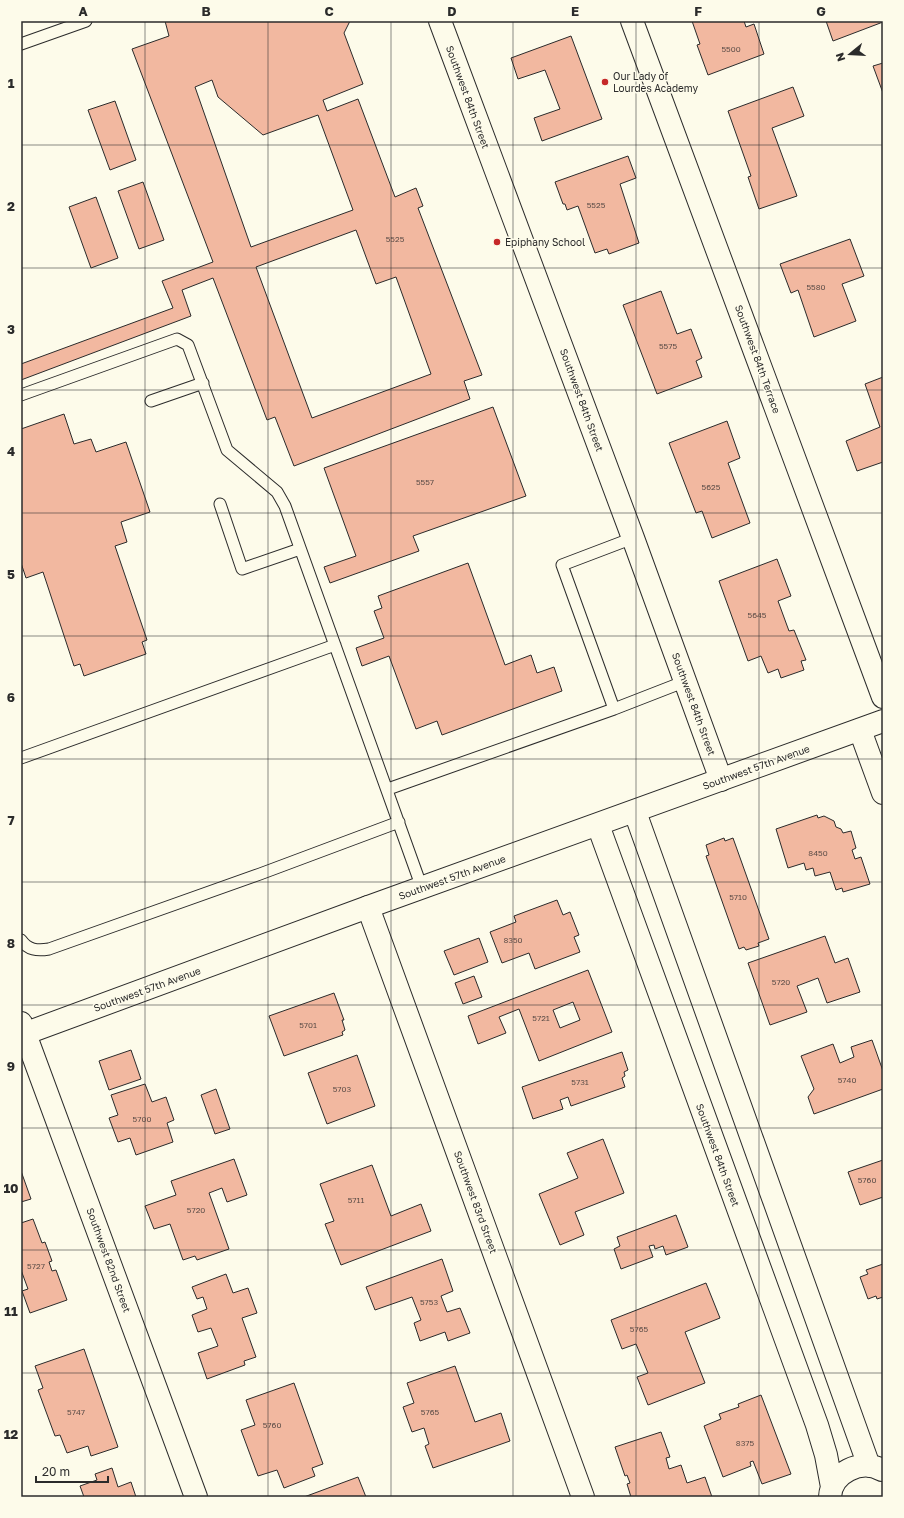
<svg xmlns="http://www.w3.org/2000/svg" width="904" height="1518" viewBox="0 0 904 1518" font-family="'Golos Text',sans-serif">
<rect width="100%" height="100%" fill="#fdfbea"/>
<path fill="#f2b8a0" stroke="#2b2b2b" fill-rule="evenodd" d="M165 21H350L344 33 363 84 323 100 327 111 358 99 395 197 416 188 423 206 418 208 482 375 464 381 470 399 294 466 275 417 267 420 213 278 182 290 191 316 21 380V364L173 308 162 281 213 262 132 49 169 36ZM212 80 218 97 263 135 318 115 353 210 251 247 195 87ZM356 230 376 284 396 277 431 374 312 418 256 267Z
M692 21H744L746 27 754 24 764 54 708 75 697 45 700 44Z
M826 21H883V22L833 41Z
M571 36 602 119 542 141 534 118 560 109 545 70 518 79 511 58Z
M883 63V93L873 66Z
M793 87 804 116 772 128 797 196 759 209 748 177 751 176 728 111Z
M115 101 136 160 110 170 88 110Z
M628 156 636 178 620 184 639 243 609 254 607 249 595 253 578 206 567 210 565 204H563L555 182Z
M143 182 164 240 139 249 118 191Z
M96 197 118 258 91 268 69 207Z
M850 239 864 276 842 284 856 321 814 337 798 290 791 293 780 264Z
M661 291 677 334 691 329 702 358 696 361 702 377 657 394 623 305Z
M883 377V462L857 471 846 441 880 427 865 384Z
M493 407 526 496 413 536 419 551 330 583 324 567 356 556 324 468Z
M64 414 74 444 91 439 96 452 126 442 150 512 121 522 127 542 115 546 147 640 142 642 146 654 84 676 80 664 74 666 43 572 26 578 21 563V429Z
M727 421 740 458 728 463 750 523 712 538 702 511 696 513 669 443Z
M777 559 791 596 778 601 789 631 794 630 806 660 801 661 804 670 781 678 778 669 768 673 761 656 748 661 719 581Z
M468 563 505 665 531 655 537 673 554 667 562 691 442 735 437 721 416 729 389 656 362 666 356 648 384 638 374 611 382 608 378 596Z
M817 815 818 818 824 816 834 821 836 827 841 829 843 833 851 831 856 848 852 850 855 859 861 857 870 884 843 892 842 888 836 890 830 872 815 876 813 868 806 870 804 863 788 868 776 829Z
M724 838 725 841 733 838 769 939 758 943 759 946 746 950 744 947 739 949 706 856 709 855 706 845Z
M557 900 563 915 570 912 579 935 574 937 580 952 535 969 529 953 502 963 490 932 516 922 514 916Z
M825 936 835 963 848 958 860 992 827 1003 818 978 797 986 807 1012 770 1025 748 963Z
M479 938 488 962 454 975 444 951Z
M588 970 612 1032 539 1061 519 1009 499 1017 506 1033 478 1044 468 1016ZM573 1002 580 1020 560 1028 553 1010Z
M474 976 482 997 463 1004 455 983Z
M334 993 344 1020H342L345 1030 342 1032 343 1035 284 1056 269 1016Z
M872 1040 883 1071V1089L814 1114 808 1097 814 1089 801 1056 833 1044 840 1063 854 1057 851 1047Z
M131 1050 141 1079 109 1090 99 1061Z
M622 1052 628 1070 624 1072 625 1076 622 1078 625 1087 571 1106 568 1097 560 1100 563 1109 533 1119 522 1087Z
M357 1055 375 1106 327 1124 308 1073Z
M145 1084 152 1102 166 1097 174 1120 167 1123 173 1142 136 1155 130 1138 118 1142 109 1118 118 1115 111 1095Z
M216 1089 230 1129 215 1134 201 1095Z
M603 1139 624 1193 575 1212 584 1235 560 1245 539 1194 578 1178 567 1153Z
M234 1159 247 1195 227 1202 222 1188 209 1193 229 1249 197 1260 195 1256 183 1260 170 1224 154 1229 145 1206 176 1195 171 1181Z
M883 1160V1197L860 1205 848 1172Z
M372 1165 391 1216 421 1204 431 1231 341 1265 325 1224 334 1221 320 1184Z
M21 1171 31 1199 21 1202Z
M676 1215 688 1247 666 1255 663 1246 655 1249 654 1245 649 1246 653 1257 621 1269 614 1249 620 1246 617 1237Z
M33 1219 42 1243 45 1242 52 1261 49 1262 52 1271 56 1270 67 1300 30 1313 22 1291 28 1289 21 1270V1223Z
M442 1259 453 1291 441 1296 447 1312 460 1308 470 1333 448 1341 445 1332 420 1341 414 1323 421 1320 412 1297 375 1310 366 1287Z
M883 1264V1297L877 1299 876 1296 868 1299 860 1277 868 1274 866 1270Z
M226 1274 233 1293 248 1288 257 1313 242 1318 256 1357 244 1361 245 1365 207 1379 198 1353 218 1346 211 1328 198 1332 192 1315 207 1309 203 1297 197 1299 192 1287Z
M706 1283 720 1318 685 1332 705 1383 648 1405 637 1377 648 1373 636 1344 622 1349 611 1320Z
M84 1349 118 1447 91 1456 88 1446 67 1453 60 1435 55 1436 38 1390 43 1388 35 1366Z
M455 1366 475 1422 501 1413 510 1441 433 1468 425 1446 429 1444 424 1428 412 1432 403 1407 414 1403 407 1383Z
M294 1383 323 1464 312 1468 315 1476 284 1488 277 1470 258 1476 241 1430 255 1425 246 1400Z
M761 1395 791 1474 762 1484 753 1461 750 1462 751 1466 723 1477 704 1426 721 1419 719 1414 739 1407 738 1404Z
M661 1432 670 1457 666 1458 669 1469 681 1465 687 1483 705 1477 712 1497H631L627 1484 630 1483 627 1475 625 1476 615 1447Z
M112 1468 118 1487 131 1482 136 1497H84L80 1486 97 1480 95 1474Z
M358 1477 366 1497H304Z"/>
<g fill="none" stroke-linecap="round" stroke-linejoin="round">
<defs>
<path id="service" d="M21 44 86 21
M21 395 177 339 188 345 227 450 277 492 285 506 422 888
M151 401 203 383
M220 504 242 569 300 549
M614 709 562 565 633 538
M21 758 335 645
M388 789 614 709 686 681
M21 940C28 950 37 951 49 949L260 874 399 822"/>
<path id="minor" d="M440 21 633 538 721 780
M632 21 883 697
M860 730 883 793
M635 812 869 1466
M598 825 817 1425 826 1455 832 1487
M368 907 583 1497
M21 1023 196 1497
M830 1497C831 1473 861 1458 882 1470"/>
<path id="secondary" d="M21 1035 368 907 883 721"/>
</defs>
<use href="#service" stroke="#2b2b2b" stroke-width="13"/>
<use href="#minor" stroke="#2b2b2b" stroke-width="24"/>
<use href="#secondary" stroke="#2b2b2b" stroke-width="24"/>
<use href="#service" stroke="#fdfbea" stroke-width="11"/>
<use href="#minor" stroke="#fdfbea" stroke-width="22"/>
<use href="#secondary" stroke="#fdfbea" stroke-width="22"/>
</g>
<path fill="none" stroke="#2b2b2b" stroke-width="1" stroke-opacity="0.55" d="M145 21V1497M268 21V1497M391 21V1497M513 21V1497M636 21V1497M759 21V1497M21 145H883M21 268H883M21 390H883M21 513H883M21 636H883M21 759H883M21 882H883M21 1005H883M21 1128H883M21 1250H883M21 1373H883"/>
<g fill="#c62828" stroke="#fdfbea" stroke-width="1.5">
<circle cx="605" cy="82" r="4"/>
<circle cx="497" cy="242" r="4"/>
</g>
<g text-anchor="middle" dominant-baseline="central" stroke-width="3" stroke-linejoin="round" paint-order="stroke">
<g font-size="8" fill="#5d4e48">
<text x="731" y="49">5500</text>
<text x="596" y="205">5525</text>
<text x="395" y="239">5525</text>
<text x="816" y="287">5580</text>
<text x="668" y="346">5575</text>
<text x="425" y="482">5557</text>
<text x="711" y="487">5625</text>
<text x="757" y="615">5645</text>
<text x="818" y="853">8450</text>
<text x="738" y="897">5710</text>
<text x="513" y="940">8350</text>
<text x="781" y="982">5720</text>
<text x="541" y="1018">5721</text>
<text x="308" y="1025">5701</text>
<text x="847" y="1080">5740</text>
<text x="580" y="1082">5731</text>
<text x="342" y="1089">5703</text>
<text x="142" y="1119">5700</text>
<text x="867" y="1180">5760</text>
<text x="356" y="1200">5711</text>
<text x="196" y="1210">5720</text>
<text x="36" y="1266">5727</text>
<text x="429" y="1302">5753</text>
<text x="639" y="1329">5765</text>
<text x="76" y="1412">5747</text>
<text x="430" y="1412">5765</text>
<text x="272" y="1425">5760</text>
<text x="745" y="1443">8375</text>
</g>
<g font-size="10" fill="#2b2b2b" stroke="#fdfbea" text-anchor="start">
<text x="613" y="76">Our Lady of<tspan x="613" dy="12">Lourdes Academy</tspan></text>
<text x="505" y="242">Epiphany School</text>
</g>
<g font-size="10" fill="#2b2b2b" stroke="#fdfbea">
<text transform="translate(468 97) rotate(70)">Southwest 84th Street</text>
<text transform="translate(758 359) rotate(70)">Southwest 84th Terrace</text>
<text transform="translate(582 400) rotate(70)">Southwest 84th Street</text>
<text transform="translate(694 704) rotate(70)">Southwest 84th Street</text>
<text transform="translate(756 767) rotate(-20)">Southwest 57th Avenue</text>
<text transform="translate(452 877) rotate(-20)">Southwest 57th Avenue</text>
<text transform="translate(147 989) rotate(-20)">Southwest 57th Avenue</text>
<text transform="translate(718 1155) rotate(70)">Southwest 84th Street</text>
<text transform="translate(476 1202) rotate(70)">Southwest 83rd Street</text>
<text transform="translate(109 1260) rotate(70)">Southwest 82nd Street</text>
</g>
</g>
<rect width="904" height="1518" fill="none" stroke="#fdfbea" stroke-width="44"/>
<g transform="translate(850 54) rotate(252)" stroke="#fdfbea" stroke-width="3" paint-order="stroke">
<path d="M0-3L7 15L0 10L-7 15Z" fill="#2b2b2b"/>
<text y="-6" font-size="11" font-weight="bold" text-anchor="middle" fill="#2b2b2b">N</text>
</g>
<path d="M36 1476v6h72v-6" fill="none" stroke="#2b2b2b" stroke-width="2"/>
<text x="42" y="1476" font-size="12" fill="#2b2b2b" stroke="#fdfbea" stroke-width="3" paint-order="stroke">20 m</text>
<rect x="22" y="22" width="860" height="1474" fill="none" stroke="#2b2b2b" stroke-width="1.5"/>
<g font-size="13" text-anchor="middle" font-weight="bold" fill="#2b2b2b">
<text x="83" y="16">A</text>
<text x="206" y="16">B</text>
<text x="329" y="16">C</text>
<text x="452" y="16">D</text>
<text x="575" y="16">E</text>
<text x="698" y="16">F</text>
<text x="821" y="16">G</text>
<text x="11" y="88">1</text>
<text x="11" y="211">2</text>
<text x="11" y="334">3</text>
<text x="11" y="456">4</text>
<text x="11" y="579">5</text>
<text x="11" y="702">6</text>
<text x="11" y="825">7</text>
<text x="11" y="948">8</text>
<text x="11" y="1071">9</text>
<text x="11" y="1193">10</text>
<text x="11" y="1316">11</text>
<text x="11" y="1439">12</text>
</g>
</svg>
